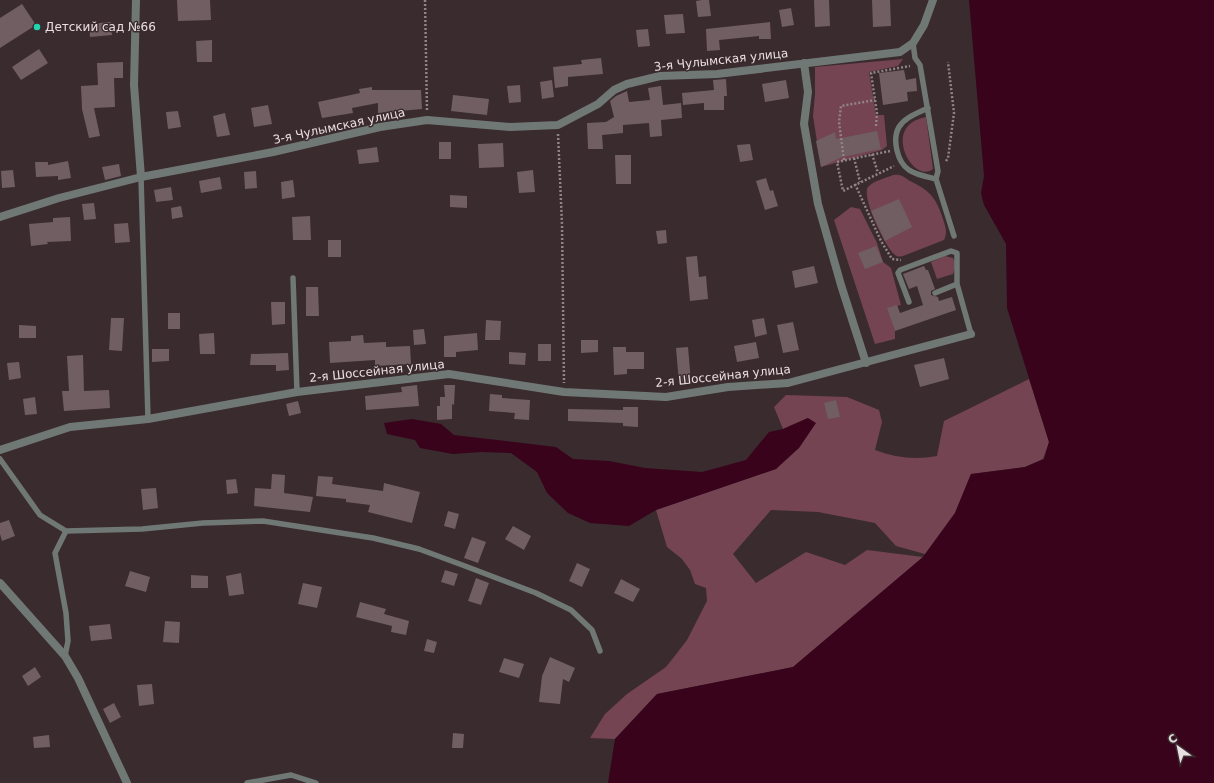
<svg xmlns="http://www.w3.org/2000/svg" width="1214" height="783" viewBox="0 0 1214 783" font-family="'DejaVu Sans',sans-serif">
<rect width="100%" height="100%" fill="#3a2b2f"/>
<path fill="#744453" d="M903 59 898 66 869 72 876 115H884L887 146 882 150 821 167 813 116 815 94V67Z
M926 117 933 169C913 185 880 125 926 117Z
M893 175C901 174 904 177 910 181 930 191 936 197 943 219 945 226 948 232 944 240L903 256C899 257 897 257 894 254 885 246 861 197 868 187 873 181 886 178 893 175Z
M851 207 860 209 877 243 883 262 891 268 901 305 888 308 895 331V339L875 344 834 220Z
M945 256 953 258 956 264 953 274 937 279 931 262Z
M1029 379 1049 442 1043 459 1025 467 971 474 955 513 925 554 896 546 875 523 818 512 771 510 733 554 756 583 806 552 845 565 867 550 923 557 793 667 657 694 615 739 590 738 605 714 627 694 666 667 677 653 687 640 707 601 706 588 695 584 690 570 682 559 667 547 656 510 776 469 808 418 783 429 774 407 786 395 847 397 879 410 882 422 875 450C896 458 915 460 937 456L944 421Z"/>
<path fill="#39031b" d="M969 0H1214V783H608L615 739 657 694 793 667 923 557 955 513 971 474 1025 467 1044 459 1049 442 1007 308 1006 244 984 205 981 193 984 176Z
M808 418 816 423 799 448 776 469 656 510 629 526 590 523 568 513 547 493 537 472 511 453 481 452 453 454 420 448 415 440 387 434 384 423 412 419 441 424 454 435 556 447 573 459 609 461 645 468 702 472 746 460 769 432 783 429Z"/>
<path fill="#705e63" d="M177 0H210L211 20 178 21Z
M702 0H709L711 16 698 17 696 1Z
M814 0H829L830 26 815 27Z
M872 0H890L891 26 873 27Z
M22 4 36 25 0 48V18Z
M791 8 794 25 782 27 779 10Z
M683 14 685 33 666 34 664 15Z
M111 22 112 35 90 37 89 24Z
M770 22 771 39H759V36L719 40 720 50 707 51 706 29Z
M648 29 650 46 638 47 636 30Z
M212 40V62H197L196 41Z
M39 49 48 63 21 80 12 67Z
M601 58 603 74 568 77V86L555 88 553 67 582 64 581 60Z
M123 62V78H114L115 107 94 108 100 136 89 138 82 109 81 86 98 85 97 63Z
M904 70 906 80 916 78 917 91 907 92 908 101 883 105 879 73Z
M726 79 727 96H724V110H704V103L683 105 682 93 714 90 713 80Z
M552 80 554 97 542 99 540 82Z
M786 80 789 98 765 102 762 84Z
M520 85 521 102 509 103 507 86Z
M661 86 663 105 681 103 682 118 661 120 662 136 650 137 649 123 623 125V133L602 135 603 149H588L587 123 606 122 614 117 610 101 616 96 627 91 629 102 650 100 648 88Z
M372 87V90H421L422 109 378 113V103L352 108 353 113 322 118 318 102 360 93 359 89Z
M453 95 489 99 487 115 451 111Z
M268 105 272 124 254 127 251 108Z
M178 111 181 127 168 129 166 112Z
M225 113 230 135 217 137 213 116Z
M877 131 881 149 842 157 821 167 816 141 835 132 836 139Z
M439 142H451V159H439Z
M503 143 504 167 479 168 478 144Z
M750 144 753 160 740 162 737 145Z
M377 147 379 162 359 164 357 150Z
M615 155H631V184H616Z
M68 161 71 178 58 180V176L36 177 35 162H48V165Z
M119 164 121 176 105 180 102 167Z
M13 170 15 187 2 188 1 171Z
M533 170 535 192 519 193 517 172Z
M256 171 257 188 245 189 244 172Z
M220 177 222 189 201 193 199 181Z
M766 178 770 191 773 190 778 206 765 210 756 181Z
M293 180 295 197 282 199 281 182Z
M171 187 173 200 156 202 154 190Z
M450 195 467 196V208L450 207Z
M899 199 912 227 885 241 871 211Z
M94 203 96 219 84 220 82 204Z
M181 206 183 217 172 219 171 208Z
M310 216 311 240H293L292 217Z
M70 217 71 241 47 242 48 244 31 246 29 224 53 222V218Z
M128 223 130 242 115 243 114 224Z
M666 230 667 243 658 244 656 231Z
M328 240H341V257H328Z
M876 246 883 262 865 269 858 253Z
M697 256 699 277 706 276 708 299 690 301 686 257Z
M814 266 818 283 795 288 792 271Z
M924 266 926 270H928L935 289 931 291V295L938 297 939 301 952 297 956 310 895 331 887 308 897 305 900 313 923 305 917 286 909 289 903 274Z
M306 287H318L319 316H306Z
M271 302H285V324L272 325Z
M168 313H180V329H168Z
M111 318H124L122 351 109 350Z
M764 318 767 334 755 337 752 320Z
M486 320 501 321 500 340H485Z
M793 322 799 350 783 353 777 325Z
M19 325 36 326V338H19Z
M424 329 426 344 414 345 413 330Z
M214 333 215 354H200L199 334Z
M477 333 478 350 456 352V357H444V336Z
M363 335 364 343 386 342V347L410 346 411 364 375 366V360L330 363 329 342 351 341V336Z
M581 340H598V352L581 353Z
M756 342 759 358 737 362 734 346Z
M538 344H551V361H538Z
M613 347H626V352H644V369H627V374L614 375Z
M688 347 691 382 679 383 676 348Z
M152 349H169V361L152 362Z
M509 352 526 353 525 365 509 364Z
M288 353 289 370 276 371V365H250L251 354Z
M83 355 84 391 109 390 110 408 64 411 62 391H69L67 356Z
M944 358 949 379 920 387 914 365Z
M19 362 21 378 9 380 7 363Z
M417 385 419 406 366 410 365 396 402 392 401 387Z
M444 385H455L454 405 452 404V419L437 420V406H440V397H445Z
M490 394 502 395V398L530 400 529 420 514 419 515 413 489 411Z
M35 397 37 414 25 415 23 399Z
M836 400 840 417 828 419 824 403Z
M298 401 301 413 289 416 286 404Z
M623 407H638V427L623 426V423L568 421V409L623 410Z
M272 474 285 475 284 493 313 497 310 512 254 506 255 488 271 489Z
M318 476 333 477 332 484 383 491 384 483 420 492 412 523 368 512 370 505 346 502V499L316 496Z
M236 479 238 493 227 494 226 480Z
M156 488 158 508 143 510 141 489Z
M448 511 459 514 455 529 444 526Z
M9 520 15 536 2 541 0 534V523Z
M513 526 531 536 524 550 505 539Z
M472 537 486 542 478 563 464 558Z
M577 563 590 569 582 587 569 581Z
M445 570 458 574 454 586 441 582Z
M130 571 150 577 146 592 125 586Z
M241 573 244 594 229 596 226 576Z
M191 575 208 576V588H191Z
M476 578 489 583 481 605 468 601Z
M621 579 640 589 633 602 614 593Z
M303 583 322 587 317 608 298 604Z
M360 602 386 609 384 614 409 621 406 635 391 632 392 626 356 617Z
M165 621 180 622 179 643 163 642Z
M110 624 112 639 91 641 89 626Z
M427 639 437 642 434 653 424 651Z
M550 657 575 668 569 682 563 679 560 704 539 702 542 676Z
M504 658 524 664 519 678 499 672Z
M35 667 41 677 28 686 22 676Z
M152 684 154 704 139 706 137 685Z
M114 703 121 717 110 723 103 709Z
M453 733 464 734 463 748H452Z
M49 735 50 747 34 748 33 737Z"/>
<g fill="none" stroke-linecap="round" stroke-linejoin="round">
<path stroke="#918488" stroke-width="2.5" stroke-dasharray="2 2" stroke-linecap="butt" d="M425 0 427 111
M876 126 877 113 871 73 910 66
M558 134 562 224 564 383
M890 151 837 162 843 191 894 166
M872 154 878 173
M854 158 860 182
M844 160 839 122 841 106 875 100
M946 161 948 158 954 113 948 62
M855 184 881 241 892 259 901 260"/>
<path stroke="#707875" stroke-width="5.5" d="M913 43 915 58 920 65 938 171 936 179 954 236
M928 108C918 113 905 117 899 127 892 139 897 162 909 170 916 175 928 177 936 179
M141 177 148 419
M293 278 297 392
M935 293 957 284
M909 302 898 273 900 270 951 251 957 253V284L971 334
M0 459 40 515 66 531 142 529 203 523 263 521 373 538 419 549 465 566 536 593 571 610 592 630 600 651
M65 656 68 641 66 613 55 553 66 531
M247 783 291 775 316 783"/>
<path stroke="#707875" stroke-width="8" d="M136 0 134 85 141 177
M804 63 808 92 804 124 818 204 841 285 866 363
M0 217 59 198 141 177 273 152 380 127 427 120 510 127 558 125 598 104 614 90 627 84 660 76 717 74 900 52 913 43 924 25 933 0
M0 450 70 427 148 419 297 392 449 374 564 392 666 397 728 387 788 383 971 334
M0 583 65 656 78 678 127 783"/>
</g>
<circle fill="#1fd5b0" stroke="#3a2b2f" stroke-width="1.5" cx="37" cy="27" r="4"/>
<g text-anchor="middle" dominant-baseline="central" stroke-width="3" stroke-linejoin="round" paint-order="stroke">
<g font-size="12" fill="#e9dee1" stroke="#3a2b2f" text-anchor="start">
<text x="45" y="27">Детский сад №66</text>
</g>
<g font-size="12" fill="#e9dee1" stroke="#3a2b2f">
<text transform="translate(721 60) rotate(-6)">3-я Чулымская улица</text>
<text transform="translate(339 126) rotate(-12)">3-я Чулымская улица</text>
<text transform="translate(377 371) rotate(-6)">2-я Шоссейная улица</text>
<text transform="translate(723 376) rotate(-6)">2-я Шоссейная улица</text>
</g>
</g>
<g transform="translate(1178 747) rotate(327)" stroke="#3a2b2f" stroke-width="3" paint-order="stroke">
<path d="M0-3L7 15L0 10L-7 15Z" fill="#e9dee1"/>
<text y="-6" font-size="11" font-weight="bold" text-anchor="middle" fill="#e9dee1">С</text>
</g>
</svg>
